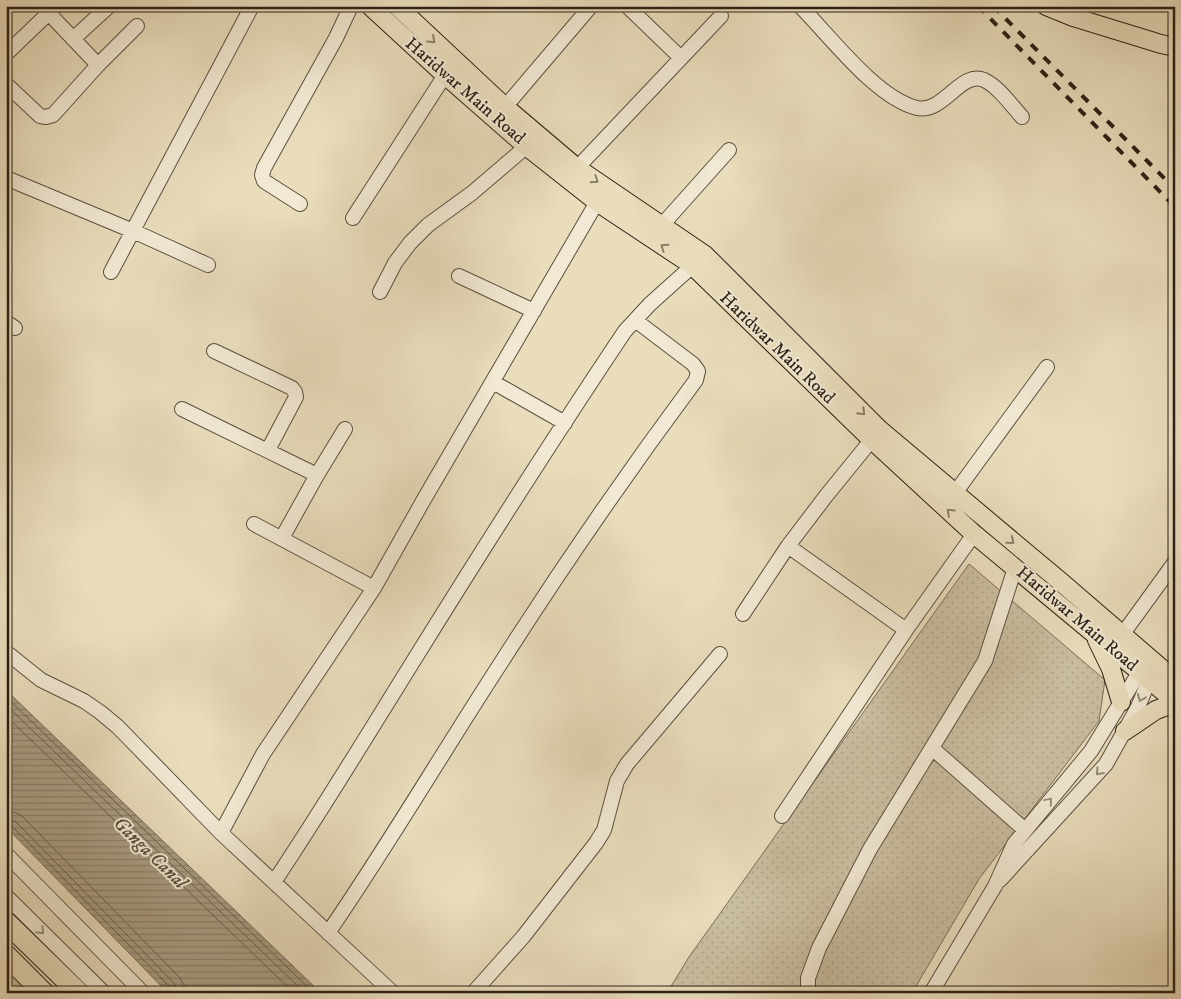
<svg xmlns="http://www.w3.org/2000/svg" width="1181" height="999" viewBox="0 0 1181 999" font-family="'IM FELL DW Pica',serif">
<defs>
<pattern id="grass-dots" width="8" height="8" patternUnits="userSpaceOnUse" patternTransform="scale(1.25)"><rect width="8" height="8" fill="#c9bda0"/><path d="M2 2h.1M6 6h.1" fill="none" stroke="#ada289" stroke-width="1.8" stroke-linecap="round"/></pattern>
<pattern id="forest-firs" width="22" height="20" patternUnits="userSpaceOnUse" patternTransform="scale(1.25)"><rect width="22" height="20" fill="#c9bda0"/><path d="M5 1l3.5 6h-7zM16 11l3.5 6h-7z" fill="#ada289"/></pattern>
<pattern id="water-rules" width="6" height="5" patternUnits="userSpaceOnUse" patternTransform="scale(1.25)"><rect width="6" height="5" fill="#a99d84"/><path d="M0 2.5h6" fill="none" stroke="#8a806b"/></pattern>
</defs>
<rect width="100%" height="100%" fill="#e9ddbc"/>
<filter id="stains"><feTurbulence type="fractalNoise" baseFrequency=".004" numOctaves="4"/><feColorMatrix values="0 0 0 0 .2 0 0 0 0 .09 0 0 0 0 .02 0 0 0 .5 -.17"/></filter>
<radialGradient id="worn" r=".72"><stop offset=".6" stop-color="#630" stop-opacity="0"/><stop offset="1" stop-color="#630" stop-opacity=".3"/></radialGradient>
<path fill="url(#grass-dots)" stroke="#7a6e5b" d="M969 564 1105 680 1099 721 979 879 912 993H667L689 957Z"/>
<path fill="url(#forest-firs)" stroke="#7a6e5b" d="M6 967 32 993H6Z"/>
<path fill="url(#water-rules)" stroke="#776b58" d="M6 690 321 993H168L6 827Z"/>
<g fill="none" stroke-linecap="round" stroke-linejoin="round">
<path stroke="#6a5e4d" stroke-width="1" d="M6 697 314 993
M6 705 305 993
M6 716 294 993
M6 811 14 812 22 816 180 978 184 985 185 993
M6 818 16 822 174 983 178 993
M6 824 12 826 170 987 171 993"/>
<defs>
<path id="minor" d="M42 6 98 65
M627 6 681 58
M800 6C830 36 876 98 917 108 943 114 961 70 984 80 999 87 1011 105 1022 117
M73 39 109 6
M6 54 55 7
M6 84 40 116 46 117 53 115 98 65 137 26
M505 107 591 6
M577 168 721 16
M6 178 133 231 208 265
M300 204 264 181 262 175 264 168 336 38 351 6
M353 218 445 75
M662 225 729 150
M111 272 252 6
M459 276 534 311
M380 292 395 263 410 243 428 225 472 193 534 140
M6 322 15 328
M214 351 292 388 295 392 296 397 268 450
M493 382 565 423
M182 409 317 475
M955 493 1047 367
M254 524 374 588
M282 538 317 475 345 429
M788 546 906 630
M743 614 788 546 826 496 878 432
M1122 635 1175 562
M6 652 41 680 84 701 100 712 118 727 221 833 393 993
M932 748 1025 830
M782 816 906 630 974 534
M221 833 263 754 374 588 423 501 597 202
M6 854 143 993
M1000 880 1106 764 1138 707 1145 690 1156 673
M274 882C324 807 371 729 419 652 486 544 554 437 625 331L650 304 699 260
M6 896 104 993
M328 933C387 847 440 757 497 669 560 570 626 474 696 380L698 371 693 364 635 320
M473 993 523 937 596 843 604 830 617 781 627 764 720 654
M808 993V978L819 948 870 849 985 661 1015 568
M931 993 995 886 1014 844 1091 751 1145 663"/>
<path id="major" d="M370 6 445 75 526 146 597 202 692 265 872 440 974 534 1175 701
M397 6 505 107 577 168 705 255 880 430 1061 582 1175 680
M1046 6 1073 17 1161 44 1175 47
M1097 640 1111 669 1121 702
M1125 731 1156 710 1175 703"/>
<path id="highway" d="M6 922 79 993
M6 955 44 993"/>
</defs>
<use href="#minor" stroke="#5b4f40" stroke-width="16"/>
<use href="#major" stroke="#2c2016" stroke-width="20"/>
<use href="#highway" stroke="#2c2016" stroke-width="22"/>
<use href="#minor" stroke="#f1e9d3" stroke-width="14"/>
<use href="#major" stroke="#e9ddbc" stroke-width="18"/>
<use href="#highway" stroke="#e9ddbc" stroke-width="20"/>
<path stroke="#2c2016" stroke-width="4" stroke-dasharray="9 9" stroke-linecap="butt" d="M978 6 1175 207
M993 6 1175 189"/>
</g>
<defs><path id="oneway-chevron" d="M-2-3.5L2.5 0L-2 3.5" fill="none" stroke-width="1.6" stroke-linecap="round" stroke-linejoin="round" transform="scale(1.25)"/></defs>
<g stroke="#8a7e69">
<use href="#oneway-chevron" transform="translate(432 40) rotate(43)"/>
<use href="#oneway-chevron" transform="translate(595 180) rotate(34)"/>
<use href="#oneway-chevron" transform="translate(664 247) rotate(-146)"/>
<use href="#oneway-chevron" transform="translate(862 412) rotate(45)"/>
<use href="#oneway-chevron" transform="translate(950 512) rotate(-137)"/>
<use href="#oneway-chevron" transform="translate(1011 541) rotate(40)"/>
</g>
<g stroke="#988f7e">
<use href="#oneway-chevron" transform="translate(1141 698) rotate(112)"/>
<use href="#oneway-chevron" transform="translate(1099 772) rotate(132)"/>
<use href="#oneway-chevron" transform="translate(1049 801) rotate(-50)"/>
<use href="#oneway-chevron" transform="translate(41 931) rotate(45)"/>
</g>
<g text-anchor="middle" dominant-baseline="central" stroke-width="4" stroke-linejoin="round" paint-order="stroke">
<g font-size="18" fill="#2c2016" stroke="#f1e9d3">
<text transform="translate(465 91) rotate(41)">Haridwar Main Road</text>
<text transform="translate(777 348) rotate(44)">Haridwar Main Road</text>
<text transform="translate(1077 619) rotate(40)">Haridwar Main Road</text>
</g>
<g font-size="19" font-style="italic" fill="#584c3c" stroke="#f1e9d3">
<text transform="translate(150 853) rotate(44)">Ganga Canal</text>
</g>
</g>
<rect width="1181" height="999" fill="none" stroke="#e9ddbc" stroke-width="25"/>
<rect x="8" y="8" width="1166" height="984" fill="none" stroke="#2c2016" stroke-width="2.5"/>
<rect x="12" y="12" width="1156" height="974" fill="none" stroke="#2c2016"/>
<rect width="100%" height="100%" filter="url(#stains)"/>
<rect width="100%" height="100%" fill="url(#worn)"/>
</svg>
